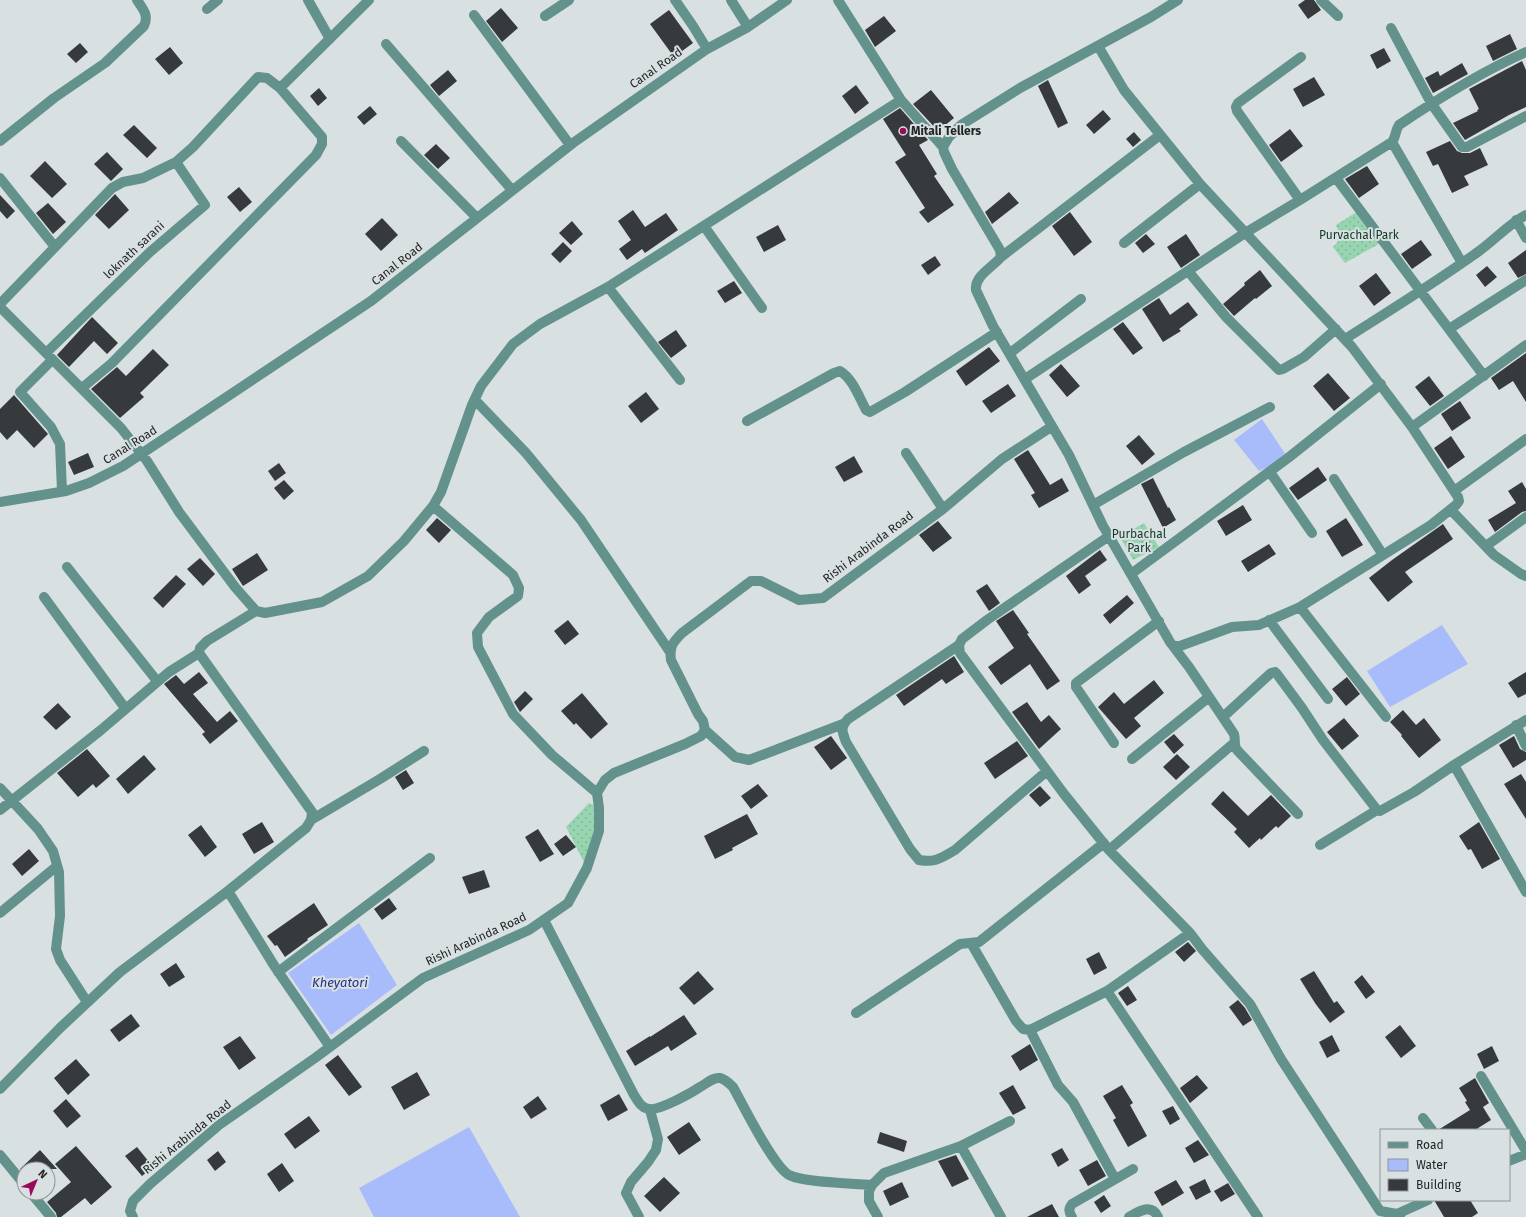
<svg xmlns="http://www.w3.org/2000/svg" width="1526" height="1217" viewBox="0 0 1526 1217" font-family="'Fira Sans',sans-serif">
<defs>
<pattern id="grass-dots" width="8" height="8" patternUnits="userSpaceOnUse"><rect width="8" height="8" fill="#96d5af"/><path d="M2 2h.1M6 6h.1" fill="none" stroke="#81b796" stroke-width="1.8" stroke-linecap="round"/></pattern>
</defs>
<rect width="100%" height="100%" fill="#d9e0e2"/>
<path fill="url(#grass-dots)" d="M1363 208 1384 241 1345 263 1333 247 1341 238 1336 225Z
M1144 523 1159 547 1133 560 1120 537Z
M589 803 599 808V831L585 864 566 827Z"/>
<path fill="#a8bcfc" d="M1262 419 1288 458 1259 471 1234 440Z
M1442 625 1468 664 1390 707 1367 671Z
M359 923 397 985 331 1035 288 973Z
M469 1127 520 1217H374L359 1188Z"/>
<path fill="#363a3d" d="M1305 0H1314L1321 10 1308 19 1298 5Z
M501 8 518 28 502 42 486 21Z
M669 10 693 43 674 57 650 24Z
M884 16 896 31 875 47 865 30Z
M1510 34 1517 49 1493 61 1486 46Z
M80 43 88 52 76 63 67 54Z
M170 47 183 63 169 75 155 59Z
M1384 48 1391 61 1377 69 1370 55Z
M1522 61 1526 70V107L1509 115 1465 140 1453 123 1478 111 1477 110 1479 109 1469 89Z
M1462 63 1468 74 1433 93 1425 78 1438 71 1440 76Z
M448 70 457 81 439 96 430 85Z
M1314 77 1325 95 1303 107 1293 89Z
M1048 80 1068 123 1058 128 1038 86Z
M856 85 869 103 855 114 842 96Z
M319 88 327 98 318 106 310 96Z
M931 90 954 118 938 131 913 104Z
M370 106 377 114 364 125 357 117Z
M900 108 928 140 919 145 937 174 934 176 954 205 928 223 919 212 925 208 895 162 906 155 883 119Z
M1103 110 1111 119 1094 134 1086 125Z
M134 125 157 148 147 158 123 135Z
M1290 129 1303 146 1281 162 1269 145Z
M1134 132 1141 140 1133 147 1126 139Z
M1450 141 1457 151 1462 153H1470L1480 148 1488 165 1464 176 1469 185 1452 193 1438 164 1433 166 1426 152Z
M436 144 450 158 438 169 424 155Z
M107 152 123 169 111 181 94 164Z
M45 161 67 184 52 198 30 176Z
M1367 166 1379 184 1359 198 1345 179Z
M239 187 252 202 240 212 227 197Z
M1009 192 1019 203 992 224 985 212Z
M115 194 129 210 109 229 95 215Z
M0 195 15 211 7 219 0 211Z
M48 203 66 222 53 234 36 213Z
M633 210 645 227 666 213 678 230 645 253 642 249 627 260 619 249 631 240 618 221Z
M1070 212 1092 242 1074 256 1052 226Z
M382 218 398 235 381 251 365 234Z
M572 221 583 234 571 245 559 233Z
M778 225 786 240 764 252 756 237Z
M1146 234 1155 244 1143 253 1135 243Z
M1186 234 1200 255 1181 268 1167 247Z
M1421 240 1432 255 1412 269 1401 254Z
M563 242 572 251 560 263 551 254Z
M1526 250V274L1518 278 1508 263Z
M935 256 941 265 928 275 921 265Z
M1487 266 1497 277 1485 287 1476 275Z
M1260 270 1272 286 1256 299 1255 298 1234 316 1223 304 1245 285 1244 283Z
M1376 273 1391 293 1374 306 1359 286Z
M734 281 742 293 725 303 717 291Z
M1159 298 1170 315 1188 302 1198 315 1179 329 1181 331 1163 342 1142 309Z
M92 317 118 343 107 354 94 341 69 367 57 355Z
M1123 322 1143 348 1133 355 1113 329Z
M676 330 687 346 671 358 658 342Z
M989 347 1000 361 966 386 956 371Z
M153 349 169 365 140 393 144 397 120 418 91 389 117 367 126 376Z
M1526 353V402L1513 381 1499 390 1491 378Z
M1061 364 1080 386 1067 397 1049 375Z
M1328 373 1350 398 1334 411 1313 386Z
M1429 376 1444 396 1430 406 1415 387Z
M1008 384 1016 396 991 413 982 401Z
M646 392 659 409 641 423 628 406Z
M14 395 48 434 34 448 17 430 7 440 0 432V409Z
M1460 401 1471 418 1452 431 1441 414Z
M1139 435 1155 454 1142 465 1126 446Z
M1451 436 1465 457 1448 469 1434 448Z
M1028 450 1050 485 1062 478 1069 491 1039 508 1031 495 1035 493 1014 459Z
M88 453 94 467 74 475 68 462Z
M854 456 863 472 844 482 835 467Z
M279 463 286 473 275 481 268 471Z
M1318 467 1327 480 1298 500 1289 488Z
M1153 478 1168 508 1169 507 1176 520 1163 528 1141 484Z
M284 480 294 491 284 500 274 488Z
M1522 482 1526 489V511L1522 512 1495 532 1488 520 1516 503 1508 491Z
M1243 505 1252 520 1226 536 1217 521Z
M437 518 451 530 439 543 426 530Z
M1346 518 1363 545 1342 557 1326 531Z
M938 521 952 538 933 552 919 535Z
M1443 524 1453 539 1405 572 1413 582 1388 602 1369 578 1392 560Z
M1269 544 1276 554 1248 572 1241 561Z
M1100 550 1107 560 1085 576 1091 585 1079 594 1066 576Z
M257 553 268 570 243 586 232 569Z
M200 558 215 574 203 586 187 569Z
M176 575 186 584 163 608 153 598Z
M987 584 1000 603 989 611 976 591Z
M1127 595 1134 603 1110 624 1103 615Z
M1013 610 1029 633 1027 634 1060 681 1047 690 1030 664 1001 685 988 667 1014 648 996 621Z
M568 620 579 634 565 645 554 631Z
M954 656 964 672 946 684 942 679 904 706 896 695Z
M199 672 208 683 193 694 217 722 230 711 238 721 210 744 202 734 205 732 164 684 176 675 184 684Z
M1526 672V694L1518 698 1508 683Z
M1347 677 1360 694 1346 706 1332 689Z
M1154 680 1164 693 1134 718 1141 726 1126 739 1098 707 1114 692 1124 704Z
M525 691 533 699 520 712 514 702Z
M582 693 608 724 591 739 576 723 574 725 561 711Z
M1027 702 1041 722 1049 715 1061 729 1039 749 1012 712Z
M58 703 71 717 56 730 43 717Z
M1403 710 1416 725 1424 718 1441 740 1419 758 1401 736 1402 735 1390 722Z
M1344 718 1359 736 1342 750 1327 732Z
M1174 734 1184 745 1174 754 1164 742Z
M831 736 847 758 831 770 814 747Z
M1514 736 1520 749 1526 752V760L1513 768 1499 745Z
M1017 741 1028 756 995 779 984 763Z
M87 749 110 776 96 788 93 784 78 797 57 773Z
M1177 754 1190 767 1176 780 1163 767Z
M144 755 156 769 128 794 116 779Z
M406 770 414 783 403 790 395 777Z
M1521 774 1526 782V819L1504 784Z
M758 784 768 796 751 809 741 796Z
M1040 786 1051 798 1040 807 1029 795Z
M1223 791 1248 816 1271 795 1291 816 1278 828 1276 826 1261 840 1260 838 1249 848 1234 832 1237 829 1211 804Z
M747 814 758 834 732 848 733 850 715 859 704 836Z
M262 822 274 842 254 854 242 834Z
M1479 822 1500 859 1482 869 1471 849 1468 850 1459 836Z
M201 825 217 847 205 857 188 835Z
M538 829 554 854 540 862 525 837Z
M566 835 576 847 563 856 554 844Z
M29 849 39 861 22 876 12 864Z
M484 870 490 887 469 894 462 877Z
M389 898 397 909 382 920 374 909Z
M314 903 328 925 307 939 308 940 285 957 277 945 275 946 267 936Z
M1188 942 1196 951 1184 962 1175 952Z
M1099 952 1107 968 1094 975 1086 959Z
M176 963 185 977 169 987 160 974Z
M698 971 714 989 694 1005 679 988Z
M1314 971 1334 1003 1337 1001 1345 1012 1330 1023 1315 1003 1300 979Z
M1362 975 1375 992 1366 999 1354 982Z
M1128 986 1137 1000 1127 1006 1118 993Z
M1238 1000 1245 1008 1252 1020 1243 1026 1229 1007Z
M131 1014 140 1026 119 1042 110 1030Z
M684 1015 697 1034 671 1051 668 1046 635 1066 626 1051 650 1036V1037Z
M1400 1025 1416 1046 1401 1058 1385 1037Z
M1332 1035 1340 1051 1327 1058 1319 1042Z
M240 1036 256 1058 239 1070 223 1047Z
M1030 1044 1038 1060 1020 1071 1011 1056Z
M1492 1046 1499 1061 1484 1069 1477 1054Z
M338 1055 362 1087 349 1096 325 1065Z
M76 1059 90 1075 68 1095 54 1078Z
M417 1072 430 1095 404 1110 391 1087Z
M1197 1075 1208 1088 1190 1103 1180 1088Z
M1475 1078 1489 1103 1483 1107 1491 1120 1475 1130H1438L1470 1110 1465 1102 1467 1101 1459 1088Z
M1013 1085 1026 1108 1013 1115 999 1093Z
M1122 1085 1133 1103 1130 1105 1147 1136 1128 1147 1113 1120 1116 1118 1103 1096Z
M619 1094 628 1110 608 1121 600 1105Z
M538 1096 547 1109 531 1119 523 1107Z
M66 1099 81 1116 67 1128 53 1111Z
M1173 1106 1180 1119 1170 1125 1162 1111Z
M309 1116 320 1131 295 1149 284 1134Z
M689 1122 701 1140 679 1155 667 1137Z
M880 1132 907 1141 904 1152 877 1143Z
M1198 1140 1209 1155 1194 1163 1185 1148Z
M76 1146 112 1187 91 1205 85 1198 61 1217H57L56 1213 47 1202 71 1182 55 1164Z
M137 1147 153 1167 142 1176 125 1156Z
M1062 1148 1069 1160 1058 1167 1051 1154Z
M40 1150 57 1169H20Z
M218 1151 226 1162 215 1171 207 1160Z
M956 1155 969 1179 952 1187 938 1161Z
M1097 1160 1106 1176 1088 1186 1079 1170Z
M282 1163 294 1181 279 1192 267 1174Z
M664 1177 680 1193 660 1212 644 1196Z
M1205 1179 1211 1192 1196 1200 1189 1187Z
M1176 1180 1184 1193 1162 1206 1154 1192Z
M902 1182 909 1197 890 1206 883 1191Z
M1228 1183 1235 1194 1221 1202 1214 1191Z
M1104 1195 1111 1206 1101 1213 1094 1202Z
M1434 1200H1470L1478 1213 1472 1217H1444Z
M1052 1204 1059 1217H1027Z"/>
<g fill="none" stroke-linecap="round" stroke-linejoin="round">
<path stroke="#62928b" stroke-width="10" d="M308 0 330 39
M675 0 693 26 707 49
M731 0 748 27
M838 0 901 100 943 147 944 152 952 169 1000 250 1001 257C993 267 974 276 976 290L993 326 1069 455 1103 526 1109 536 987 620 962 639 959 645 960 653 1064 794 1109 850 1190 933 1202 949 1250 1004 1281 1059 1380 1211 1397 1214 1400 1217
M1321 0 1338 16
M207 9 218 0
M474 15 570 145
M545 16 569 0
M1391 28 1431 103 1462 147H1467L1526 116
M386 44 512 190
M1098 46 1124 90 1200 184 1352 347 1412 427 1458 497 1459 501 1456 505 1431 525 1300 607 1259 625 1232 627 1180 646H1174
M280 88 369 0
M0 141 54 98 105 63 144 26C149 15 143 9 137 0
M401 141 477 218
M1392 142 1462 263
M943 147 949 137 961 125 1020 88 1151 17 1178 0
M0 178 55 247
M1336 178 1484 376
M1300 200 1237 111 1236 107 1238 103 1301 57
M1516 220 1526 238
M704 226 762 308
M1124 243 1200 184
M1001 257 1160 135
M1188 271 1226 317 1279 370 1283 369 1304 357 1336 329
M608 287 680 380
M0 304 112 188 123 182 143 178 176 162 193 147 258 77 267 78 280 88 322 137V144L316 155 112 363 82 388
M0 307 121 428 147 461 179 512 235 587 256 611 265 613 322 602 368 576 404 541 433 506 441 492 472 405 481 386 513 344 540 324 608 287 901 100
M1449 329 1526 280
M1345 339C1389 311 1433 284 1475 254 1493 242 1507 225 1526 215
M46 353 150 252 205 205 176 162
M1010 353 1081 299
M52 360 20 392 51 427 60 444 62 491
M1025 379 1245 233 1300 200 1392 142C1396 137 1395 131 1399 125 1439 98 1481 72 1526 52
M475 400 526 453 581 520 670 652
M747 421 834 373 840 371C853 379 859 397 866 410L870 412 905 392 997 332
M1412 427 1526 345
M906 453 943 509
M1270 472 1312 533
M1334 479 1383 555
M1454 491 1526 439
M0 502 66 491 89 483 123 466 371 301 573 143 707 49 748 27 787 0
M1093 505 1184 452 1270 407
M433 506 513 575 519 588 518 596 489 617 477 633 478 647 513 714 552 755 597 793
M1451 510 1494 555 1521 574 1526 576
M1109 536 1170 642 1189 667 1234 734C1236 740 1233 744 1237 750L1298 814
M1486 546 1526 517
M67 567 157 681
M1131 574 1288 458 1381 384
M44 597 125 708
M1300 607 1386 717
M256 611 207 641 200 648 199 653 312 812 311 820 306 828 228 891 275 967 330 1047
M1269 620 1328 699
M959 645 848 719C840 728 842 731 846 742L910 849 919 860C935 863 941 858 955 850L1047 771
M1223 717 1271 673 1275 672 1277 674 1302 708 1323 740 1377 810 1380 811 1414 792 1454 765 1526 720
M1516 725 1526 746
M705 730 735 757 749 760 843 724
M1114 743 1076 687V683L1159 621
M1132 759 1209 697
M1454 765 1526 892
M0 788 38 829 53 851 59 872 60 916 56 949 60 960 87 1002
M0 810 101 730 169 672 199 653
M311 820 380 779 424 751
M1320 845 1377 810
M1109 850 1234 743
M0 913 57 866
M544 920 634 1095C638 1101 641 1108 649 1109 659 1111 691 1093 700 1087 706 1084 713 1077 720 1078 725 1079 729 1083 733 1087 743 1105 773 1166 789 1175 805 1183 852 1183 872 1185
M971 943 1016 1021 1023 1029 1030 1030 1107 991 1190 933
M278 972 430 858
M1107 991 1258 1217
M856 1013 960 944 979 942 1104 843
M1030 1030 1058 1085 1073 1102 1115 1179
M1481 1076 1526 1151
M0 1089 60 1028 120 972 228 891
M1423 1118 1432 1130
M961 1146 1001 1217
M0 1155 24 1184
M1509 1161 1526 1154
M31 1193 51 1217
M1397 1214 1428 1200
M133 1217 130 1211 133 1201 150 1184 219 1125 315 1058 423 978 529 930 568 903 587 868 599 831V808L597 793 605 780 614 773 685 744 701 736 705 730 703 721 698 714 671 660C669 647 673 642 682 633L751 581H761L799 600 823 598 943 509 1002 459 1051 427
M639 1217 626 1193 631 1182 648 1162 656 1150 658 1139 650 1110
M878 1217 869 1201V1191L872 1185 884 1173 961 1146 1010 1121
M1072 1217C1069 1212 1068 1209 1072 1204L1133 1169
M1129 1217C1139 1211 1152 1203 1158 1217"/>
</g>
<circle fill="#9b0a59" stroke="#d9e0e2" stroke-width="1.5" cx="903" cy="131" r="4"/>
<g text-anchor="middle" dominant-baseline="central" stroke-width="4" stroke-linejoin="round" paint-order="stroke">
<g font-size="12" fill="#222525" stroke="#d9e0e2">
<text transform="translate(656 68) rotate(-35)">Canal Road</text>
<text transform="translate(134 250) rotate(-43)">loknath sarani</text>
<text transform="translate(397 264) rotate(-38)">Canal Road</text>
<text transform="translate(130 445) rotate(-32)">Canal Road</text>
<text transform="translate(868 547) rotate(-37)">Rishi Arabinda Road</text>
<text transform="translate(476 939) rotate(-25)">Rishi Arabinda Road</text>
<text transform="translate(187 1137) rotate(-39)">Rishi Arabinda Road</text>
</g>
<g font-size="12" font-weight="bold" fill="#222525" stroke="#d9e0e2" text-anchor="start">
<text x="911" y="131">Mitali Tellers</text>
</g>
<g font-size="12" fill="#123a25" stroke="#d9e0e2">
<text x="1359" y="235">Purvachal Park</text>
<text x="1139" y="534">Purbachal<tspan x="1139" dy="14">Park</tspan></text>
</g>
<g font-size="13" font-style="italic" fill="#25318a" stroke="#d9e0e2">
<text x="340" y="982">Kheyatori</text>
</g>
</g>
<rect x="1380" y="1129" width="130" height="72" fill="#d9e0e2" stroke="#909596"/>
<rect x="1388" y="1142" width="20" height="6" fill="#62928b" stroke="#909596"/>
<text x="1416" y="1149" font-size="12" fill="#222525">Road</text>
<rect x="1388" y="1159" width="20" height="12" fill="#a8bcfc" stroke="#909596"/>
<text x="1416" y="1169" font-size="12" fill="#222525">Water</text>
<rect x="1388" y="1179" width="20" height="12" fill="#363a3d" stroke="#909596"/>
<text x="1416" y="1189" font-size="12" fill="#222525">Building</text>
<g transform="translate(36 1181) rotate(44)"><circle r="19" fill="#d9e0e2" stroke="#909596"/>
<path d="M0-3L7 15L0 10L-7 15Z" fill="#9b0a59"/>
<text y="-6" font-size="11" font-weight="bold" text-anchor="middle" fill="#222525">N</text>
</g>
</svg>
